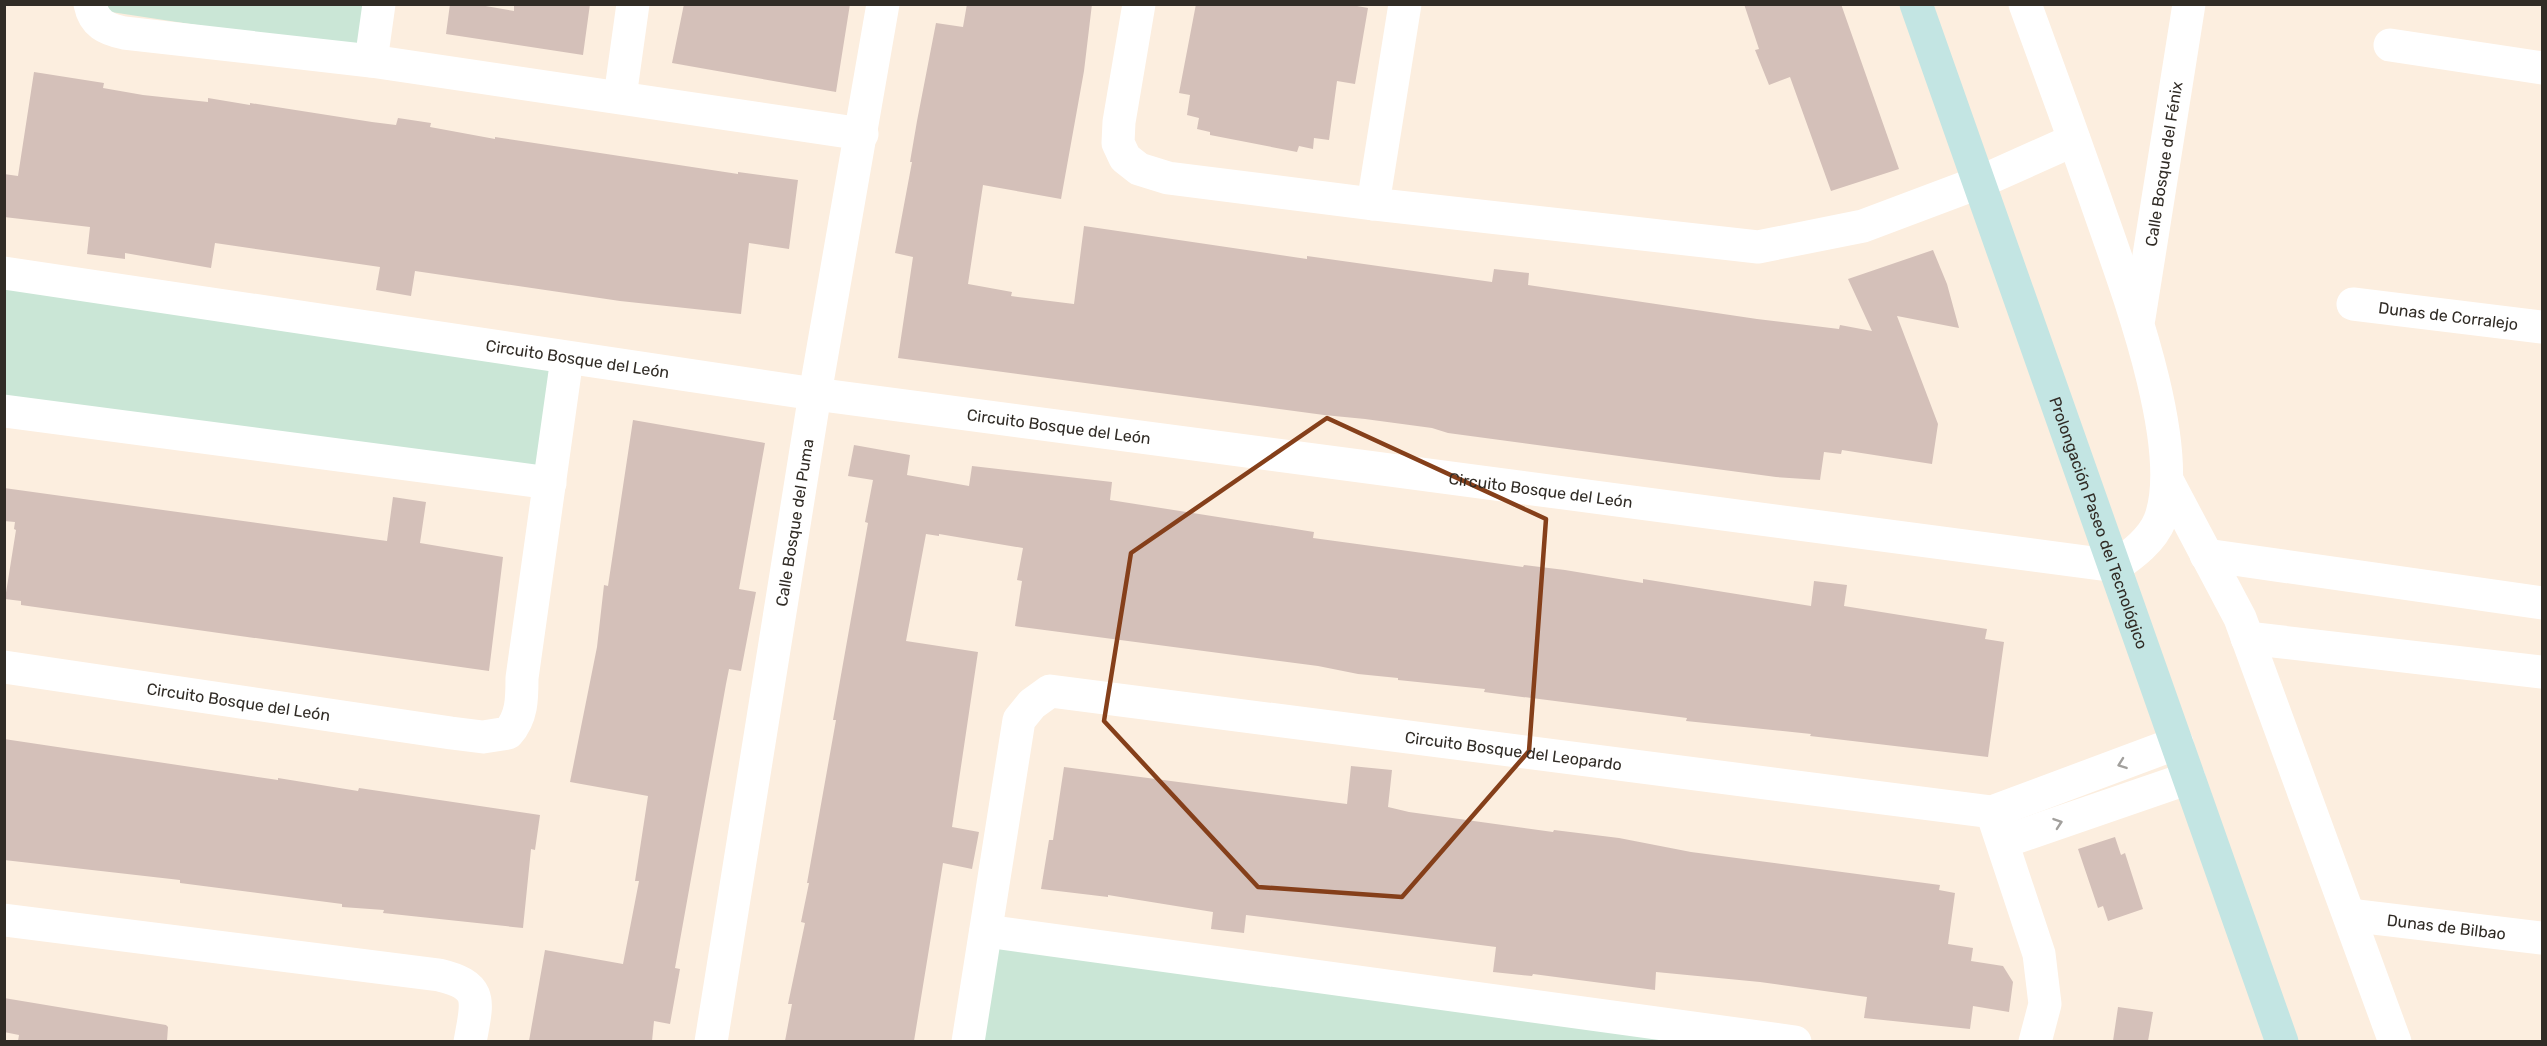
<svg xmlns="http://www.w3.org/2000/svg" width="2547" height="1046" viewBox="0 0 2547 1046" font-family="Rubik,sans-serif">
<rect width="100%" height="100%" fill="#fceedf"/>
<path fill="#cae6d6" d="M98 5H368L362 50 98 10Z
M4 276 564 360 549 481 5 404Z
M989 940 1715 1042H980Z"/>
<path fill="#d4c0b9" d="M450 4H474L514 11V4H590L583 55 446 34Z
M684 4H850L836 92 672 63Z
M967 4H1092L1084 71 1061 199 983 185 968 284 1012 292 1011 296 1074 304 1084 226 1307 259V256L1492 282 1494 269 1529 273 1528 285 1757 319 1839 329 1840 325 1872 331 1848 279 1933 250 1947 284 1959 328 1897 316 1938 424 1932 464 1842 450 1841 454 1824 452 1820 480 1776 477 1448 433 1432 428 1365 419 1324 415 898 358 913 257 895 253 912 162H910L917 121 936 23 963 27Z
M1196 4H1346L1368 8 1355 84 1337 81 1329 140 1314 138 1313 149 1299 146 1297 152 1210 135V132L1197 129 1199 118 1187 115 1190 95 1179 93Z
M1744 4H1841L1899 169 1831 191 1790 77 1769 85 1755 50 1759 49Z
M34 72 104 83 103 88 143 95 208 102V98L250 105V103L372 122 396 125 398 118 431 123 430 127 495 139V137L738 174V172L798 180 789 249 749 243 741 314 620 301 415 271 411 296 376 290 380 267 215 243 211 268 125 253V259L87 254 90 227 4 217V174L18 176Z
M633 420 765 443 739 589 756 592 741 671 729 669 726 684 675 968 680 969 670 1024 654 1021 652 1041H529L545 950 623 964 639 881H635L648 796 570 782 597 647 604 585 608 586Z
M854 445 910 455 907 475 969 486 972 466 1112 482 1110 500 1314 532 1313 538 1401 550 1523 567 1524 565 1565 570 1643 583V579L1811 606 1814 581 1847 585 1844 606 1987 629 1985 639 2004 642 1988 757 1810 736 1811 734 1686 721 1687 718 1484 692 1485 689 1398 680V678L1358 674 1318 666 1015 626 1022 581 1017 580 1023 548 939 534V536L926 534 906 641 978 652 952 827 979 832 972 869 943 863 914 1041H785L792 1004H788L805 923 801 922 809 883H807L836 720H833L868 523 865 522 873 480 848 476Z
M4 488 387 541 393 497 426 502 420 543 503 557 489 671 21 605V601L5 599 16 530 14 529 15 522 4 521Z
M4 739 278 780V778L358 791 359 788 540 815 535 850 531 849 523 928 383 913 384 910 342 907V904L180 883V880L4 860Z
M1351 766 1392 770 1388 807 1409 812 1553 832 1554 830 1619 838 1691 852 1940 885 1939 890 1955 893 1948 944 1973 948 1971 961 2003 966 2013 982 2009 1012 1973 1006 1970 1029 1864 1018 1867 997 1760 982 1656 972 1655 990 1533 974 1532 976 1493 972 1496 947 1246 915 1244 933 1211 929 1213 912 1108 895V897L1041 889 1049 840H1053L1064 767 1347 804Z
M2115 837 2121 855 2125 853 2143 909 2108 921 2103 906 2098 908 2078 849Z
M4 998 166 1025 168 1027 167 1041H18L19 1035 4 1032Z
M2118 1007 2153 1012 2148 1041H2113Z"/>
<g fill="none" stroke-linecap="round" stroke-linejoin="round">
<g stroke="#fff" stroke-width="33">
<path d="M90 4C94 24 106 29 124 33L371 61 862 134"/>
<path d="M1139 4 1119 122 1118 143 1125 158 1139 169 1168 178 1373 204 1758 247 1863 226 1980 182 2074 140"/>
<path d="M2390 45 2542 68"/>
<path d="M371 61 379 4"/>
<path d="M620 97 633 4"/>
<path d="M1373 204 1405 4"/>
<path id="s1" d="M4 273 815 394 2116 566C2133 554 2152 540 2160 520 2188 444 2121 274 2095 198 2072 133 2049 69 2025 4"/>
<path id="s2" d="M2353 304 2542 327"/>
<path id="s3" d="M2139 318 2189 4"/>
<path d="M4 411 550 483"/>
<path d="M2168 482 2240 618 2395 1042"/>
<path d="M2206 555 2542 603"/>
<path d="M2247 638 2542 672"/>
<path id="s4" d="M4 667 451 733 483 737 508 733C522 717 522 699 522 678L567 358"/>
<path d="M1992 812 2039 954 2045 1004 2035 1042"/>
<path d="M2003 842 2189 778"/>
<path id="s5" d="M2349 915 2542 938"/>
<path d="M4 920 439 975C485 986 477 1002 470 1042"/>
<path d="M986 931 1795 1042"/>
<path id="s6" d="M711 1042 815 394 883 4"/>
<path id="s7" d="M968 1042 1019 720 1032 704 1050 691 1992 812 2177 743"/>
</g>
<path stroke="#c3e5e3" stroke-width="33" id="s8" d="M1916 4 2282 1042"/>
</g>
<defs><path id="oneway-chevron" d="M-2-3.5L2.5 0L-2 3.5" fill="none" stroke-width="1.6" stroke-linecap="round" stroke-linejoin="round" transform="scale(1.5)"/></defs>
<g stroke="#a2a09d">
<use href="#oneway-chevron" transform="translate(2122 764) rotate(160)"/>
<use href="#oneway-chevron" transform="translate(2058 823) rotate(-19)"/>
</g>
<path fill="none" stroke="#853f1a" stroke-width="4.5" stroke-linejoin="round" d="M1327 418 1546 519 1529 751 1402 897 1258 887 1104 721 1131 553Z"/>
<g text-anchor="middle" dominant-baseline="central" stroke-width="5" stroke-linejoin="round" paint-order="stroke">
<g font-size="16" fill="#312c26" stroke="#fefefe">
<text stroke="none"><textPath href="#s3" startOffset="156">Calle Bosque del Fénix</textPath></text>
<text stroke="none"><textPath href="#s2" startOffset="96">Dunas de Corralejo</textPath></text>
<text stroke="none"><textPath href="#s1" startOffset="580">Circuito Bosque del León</textPath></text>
<text stroke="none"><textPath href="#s1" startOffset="1066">Circuito Bosque del León</textPath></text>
<text stroke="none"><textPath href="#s1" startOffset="1552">Circuito Bosque del León</textPath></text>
<text stroke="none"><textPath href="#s6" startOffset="526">Calle Bosque del Puma</textPath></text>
<text stroke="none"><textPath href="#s8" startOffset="550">Prolongación Paseo del Tecnológico</textPath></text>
<text stroke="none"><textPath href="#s4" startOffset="237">Circuito Bosque del León</textPath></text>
<text stroke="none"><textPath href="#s7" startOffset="836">Circuito Bosque del Leopardo</textPath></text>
<text stroke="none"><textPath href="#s5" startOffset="98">Dunas de Bilbao</textPath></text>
</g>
</g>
<rect width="2547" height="1046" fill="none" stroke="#312c26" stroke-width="12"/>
</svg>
